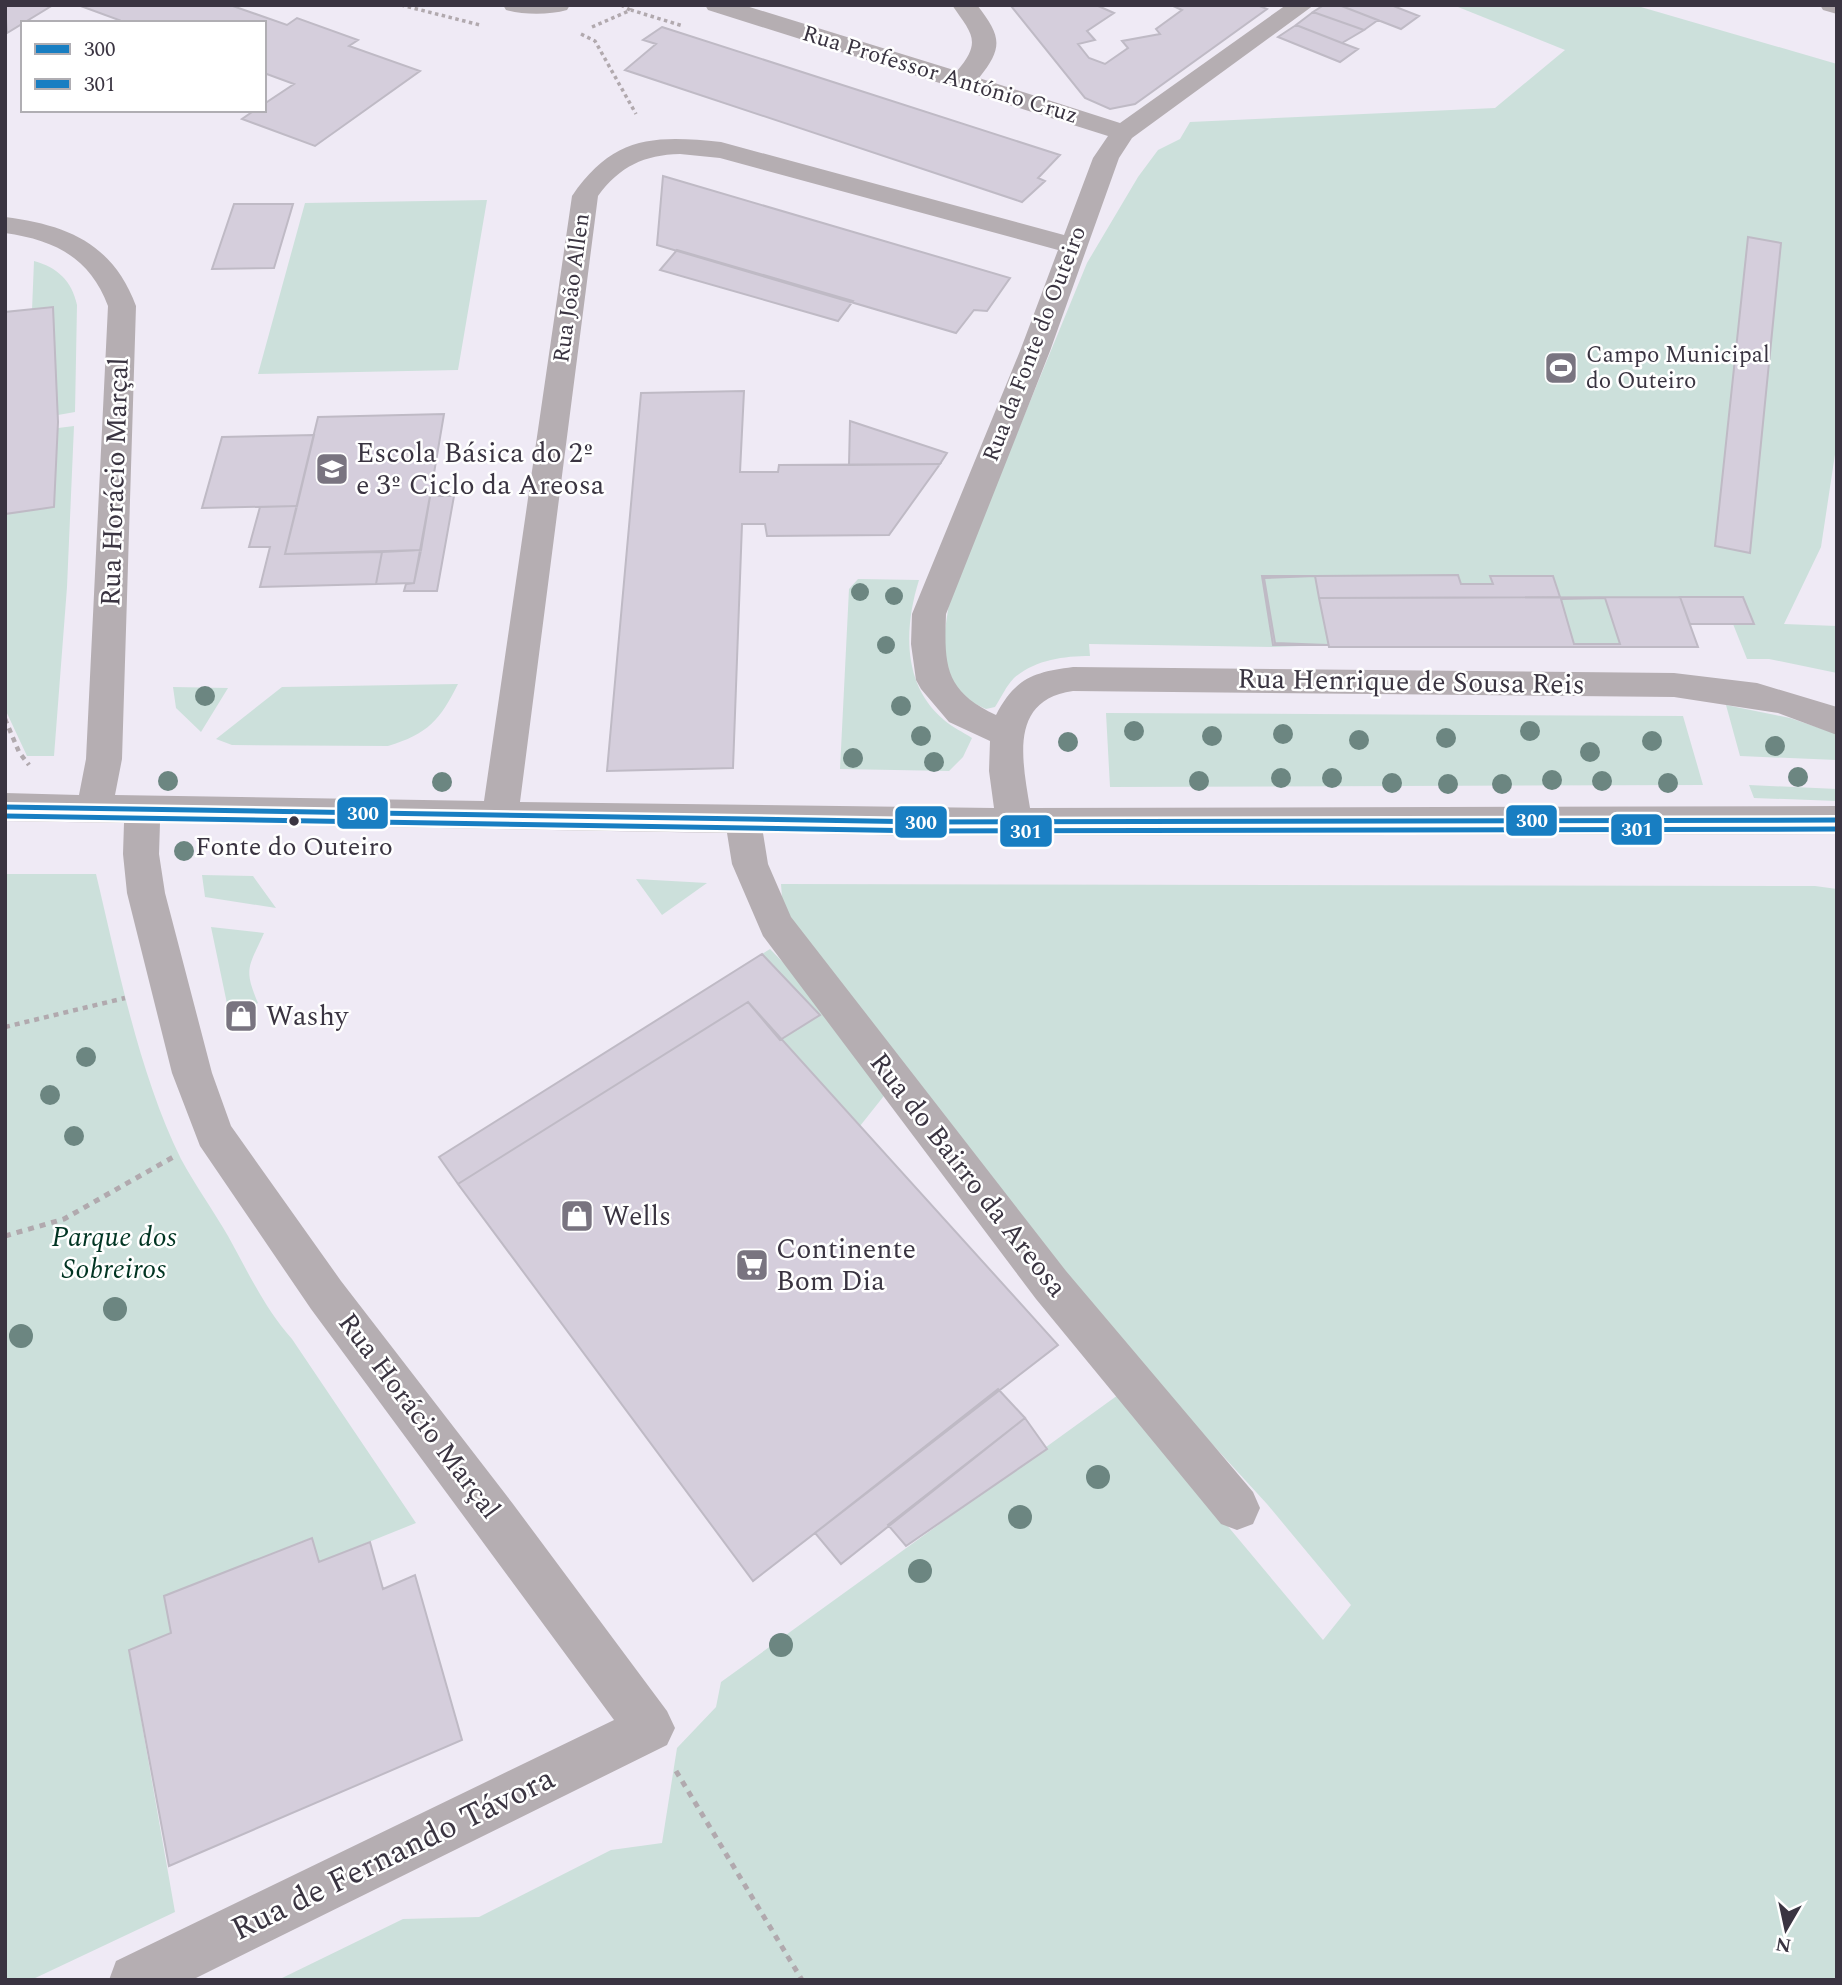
<svg xmlns="http://www.w3.org/2000/svg" width="1842" height="1985" viewBox="0 0 1842 1985" font-family="Spectral,serif">
<rect width="100%" height="100%" fill="#efeaf5"/>
<path fill="#cce0db" d="M1453 5H1634L1837 64V441L1821 547 1784 624 1837 626V673L1769 659H1747L1733 624H1690L1698 647H1329L1328 645 1273 647 1089 644 1090 656C1063 656 1035 660 1014 678 1006 686 1001 698 995 707L986 709 973 703 951 683 941 658 950 596 1087 263 1138 177 1158 150 1180 139 1190 122 1495 108 1565 50Z
M487 200 458 370 258 374 305 203Z
M34 261C57 267 72 281 77 305L75 412 58 415 53 308 32 310Z
M74 426 67 587 54 756H27L5 709V514L54 507 58 428Z
M858 579 919 580C904 628 902 685 944 720 952 727 963 732 972 738L963 757 949 771 840 769 849 589Z
M458 684C440 720 428 734 388 746L232 745 216 739 282 687Z
M173 687 228 688 201 732 176 708Z
M1726 705 1790 718 1837 734V760L1740 756Z
M1106 713 1683 716 1703 785 1110 787Z
M1749 785 1837 789V801L1754 798Z
M5 874H96C118 966 139 1074 181 1159 195 1185 213 1210 228 1236 248 1272 265 1309 292 1339L416 1523 319 1562 311 1538 164 1596 171 1633 129 1651 175 1912 31 1980H5Z
M202 875 253 876 276 908 205 897Z
M636 879 707 883 662 915Z
M781 884 1815 886 1837 889V1980H278L403 1919 479 1917 611 1850 662 1843 677 1748 716 1707 721 1682 1118 1395 1323 1640 1351 1605 1267 1504 1127 1351 783 911Z
M211 927 264 933C249 967 243 968 258 1003L230 1018Z
M770 949 812 992 887 1092 860 1126 780 1040 820 1015 762 954Z"/>
<path fill="#d5cedc" stroke="#bfbac5" stroke-width="2" fill-rule="evenodd" d="M5 5H53L7 33Z
M78 5H230L287 25 297 18 358 40 349 46 420 71 315 146 242 119 255 110H264V104L294 84 264 73V23H115L119 20Z
M1096 5 1114 13 1087 31 1095 40 1078 44 1089 58 1105 64 1128 48 1122 41 1160 34 1156 29 1182 10 1171 5H1257L1267 9 1135 104 1110 109 1085 98 1011 6Z
M1324 5H1339L1378 20 1364 30 1313 12Z
M1339 5H1391L1419 16 1401 29Z
M1313 12 1364 30 1342 43 1296 25Z
M1296 25 1342 43 1358 49 1340 62 1278 37Z
M662 27 1060 155 1038 178 1045 181 1022 202 625 70 656 44 643 40Z
M663 176 1010 278 987 311 974 310 956 333 657 245Z
M234 204H293L274 268 212 269Z
M1748 237 1781 243 1750 553 1715 546Z
M677 250 853 301 838 321 660 270Z
M53 307 58 422 54 507 5 514V312Z
M744 391 740 472H778L779 465 940 464 889 535 767 536 765 524H742L733 768 607 771 641 393Z
M444 414 421 550 285 554 318 417Z
M850 421 947 453 940 464 849 465Z
M314 435 297 506 202 508 222 437Z
M430 496H454L437 591H404L406 584 414 583Z
M297 506 285 554 382 552 376 584 260 587 270 547H249L260 507Z
M421 550 414 583 376 584 382 552Z
M1458 575 1461 584H1493L1490 576H1553L1560 597 1319 598 1315 576Z
M1262 576H1315L1264 578 1275 643 1328 645H1273Z
M1680 597 1698 647H1329L1319 598ZM1605 598 1620 644H1574L1561 599Z
M1680 597H1743L1754 624H1690Z
M762 954 820 1015 780 1040 748 1002 458 1184 439 1157Z
M748 1002 1058 1345 753 1581 458 1184Z
M998 1389 1025 1418 841 1564 815 1533Z
M1025 1418 1047 1449 906 1546 888 1525Z
M312 1538 319 1562 370 1542 383 1589 415 1575 462 1740 169 1866 129 1650 171 1633 164 1596Z"/>
<g fill="none" stroke-linecap="round" stroke-linejoin="round">
<path stroke="#b1a9ae" stroke-width="3.5" stroke-dasharray="3.5 3.5" stroke-linecap="butt" d="M401 5 480 25
M621 5 630 10
M592 27 631 10 683 26
M581 34 595 41 636 114"/>
<path stroke="#b1a9ae" stroke-width="4.5" stroke-dasharray="5 5" stroke-linecap="butt" d="M5 719 19 752 29 765
M5 1027 125 998"/>
<path stroke="#b1a9ae" stroke-width="5" stroke-dasharray="6 6" stroke-linecap="butt" d="M5 1236 64 1219 175 1156
M676 1771 802 1980"/>
<path fill="#b5aeb2" fill-rule="evenodd" d="M503 5H570L567 10C549 15 524 15 506 10Z
M705 5H743L957 71C983 41 971 33 952 5H977C1001 36 1004 47 979 78L1120 123 1286 5H1314L1132 138 1119 158 1050 351 946 614C944 666 945 691 996 715 1015 678 1034 672 1073 667L1674 673 1757 683 1837 707V735L1778 713 1674 697 1073 691C1009 700 1022 759 1030 808L1837 806V834L928 836 763 833 768 864 791 917 1066 1271 1253 1492 1260 1508 1253 1524 1237 1530 1221 1524 1036 1299 763 936 732 864 727 833 160 823 159 854 165 893 212 1073 231 1126 341 1281 513 1504 667 1711 675 1728 667 1745 192 1980H109L116 1961 614 1720 311 1309 200 1146 172 1073 127 893 123 854 124 823 5 821V793L79 795 86 759 108 306C90 258 55 240 5 233V217C68 225 113 244 136 306L122 759 115 795 484 801 572 196C613 136 653 135 721 142L1064 235 1093 158 1108 136 708 10ZM680 154 720 158 1058 250 1020 351 912 614 911 644 916 680 921 689 949 722 990 741 989 771 994 808 520 802 598 196C620 166 644 155 680 154Z
M1820 5H1837V14L1823 10Z"/>
<defs>
<path id="bus-1" d="M5 807 928 822 1837 820"/>
<path id="bus-2" d="M5 816 928 831 1837 829"/>
</defs>
<use href="#bus-1" stroke="#fff" stroke-width="10"/>
<use href="#bus-2" stroke="#fff" stroke-width="10"/>
<use href="#bus-1" stroke="#187ec2" stroke-width="5"/>
<use href="#bus-2" stroke="#187ec2" stroke-width="5"/>
</g>
<g fill="#6c8681">
<circle cx="860" cy="592" r="9"/>
<circle cx="894" cy="596" r="9"/>
<circle cx="886" cy="645" r="9"/>
<circle cx="205" cy="696" r="10"/>
<circle cx="901" cy="706" r="10"/>
<circle cx="1134" cy="731" r="10"/>
<circle cx="1530" cy="731" r="10"/>
<circle cx="1283" cy="734" r="10"/>
<circle cx="921" cy="736" r="10"/>
<circle cx="1212" cy="736" r="10"/>
<circle cx="1446" cy="738" r="10"/>
<circle cx="1359" cy="740" r="10"/>
<circle cx="1652" cy="741" r="10"/>
<circle cx="1068" cy="742" r="10"/>
<circle cx="1775" cy="746" r="10"/>
<circle cx="1590" cy="752" r="10"/>
<circle cx="853" cy="758" r="10"/>
<circle cx="934" cy="762" r="10"/>
<circle cx="1798" cy="777" r="10"/>
<circle cx="1281" cy="778" r="10"/>
<circle cx="1332" cy="778" r="10"/>
<circle cx="1552" cy="780" r="10"/>
<circle cx="168" cy="781" r="10"/>
<circle cx="1199" cy="781" r="10"/>
<circle cx="1602" cy="781" r="10"/>
<circle cx="442" cy="782" r="10"/>
<circle cx="1392" cy="783" r="10"/>
<circle cx="1668" cy="783" r="10"/>
<circle cx="1448" cy="784" r="10"/>
<circle cx="1502" cy="784" r="10"/>
<circle cx="184" cy="851" r="10"/>
<circle cx="86" cy="1057" r="10"/>
<circle cx="50" cy="1095" r="10"/>
<circle cx="74" cy="1136" r="10"/>
<circle cx="115" cy="1309" r="12"/>
<circle cx="21" cy="1336" r="12"/>
<circle cx="1098" cy="1477" r="12"/>
<circle cx="1020" cy="1517" r="12"/>
<circle cx="920" cy="1571" r="12"/>
<circle cx="781" cy="1645" r="12"/>
</g>
<defs>
<symbol id="stadium-square" viewBox="-11 -11 22 22"><rect x="-9" y="-9" width="18" height="18" rx="4" fill="#797480" stroke="#fff"/><path d="M0-5a6.5 5 0 1 0 0 10a6.5 5 0 1 0 0-10ZM-3.5-1.8h7v3.6h-7Z" fill="#fff"/></symbol>
<symbol id="school-square" viewBox="-11 -11 22 22"><rect x="-9" y="-9" width="18" height="18" rx="4" fill="#797480" stroke="#fff"/><path d="M0-5L7-2L0 1L-7-2ZM-4 1L0 2.5L4 1V4Q0 6-4 4Z" fill="#fff"/></symbol>
<symbol id="shop-square" viewBox="-11 -11 22 22"><rect x="-9" y="-9" width="18" height="18" rx="4" fill="#797480" stroke="#fff"/><path d="M-5-2.5h2.3a2.7 3.5 0 0 1 5.4 0H5L5.5 6h-11ZM-1.5-2.5h3a1.5 2.3 0 0 0-3 0Z" fill="#fff"/></symbol>
<symbol id="supermarket-square" viewBox="-11 -11 22 22"><rect x="-9" y="-9" width="18" height="18" rx="4" fill="#797480" stroke="#fff"/><path d="M-6-5.5h2.5l.6 2H6L4.5 2H-2.5L-4.4-4H-6ZM-1.5 3.2a1.3 1.3 0 1 0 .1 0ZM3 3.2a1.3 1.3 0 1 0 .1 0Z" fill="#fff"/></symbol>
</defs>
<g fill-rule="evenodd">
<use href="#stadium-square" x="1542" y="349" width="38" height="38"/>
<use href="#school-square" x="313" y="450" width="38" height="38"/>
<use href="#shop-square" x="222" y="997" width="38" height="38"/>
<use href="#shop-square" x="558" y="1197" width="38" height="38"/>
<use href="#supermarket-square" x="733" y="1246" width="38" height="38"/>
</g>
<circle fill="#3a3441" stroke="#fff" stroke-width="2.5" cx="294" cy="821" r="6"/>
<g text-anchor="middle" dominant-baseline="central" stroke-width="5" stroke-linejoin="round" paint-order="stroke">
<g font-size="23" fill="#3a3441" stroke="#fff">
<text transform="translate(940 75) rotate(17)">Rua Professor António Cruz</text>
<text transform="translate(572 288) rotate(-82)">Rua João Allen</text>
<text transform="translate(1035 344) rotate(-69)">Rua da Fonte do Outeiro</text>
</g>
<g font-size="23" fill="#3a3441" stroke="#fff" text-anchor="start">
<text x="1586" y="355">Campo Municipal<tspan x="1586" dy="26">do Outeiro</tspan></text>
</g>
<g font-size="26" fill="#3a3441" stroke="#fff">
<text x="294" y="847">Fonte do Outeiro</text>
</g>
<g font-size="28" fill="#3a3441" stroke="#fff" text-anchor="start">
<text x="356" y="453">Escola Básica do 2º<tspan x="356" dy="32">e 3º Ciclo da Areosa</tspan></text>
<text x="266" y="1016">Washy</text>
<text x="602" y="1216">Wells</text>
<text x="776" y="1249">Continente<tspan x="776" dy="32">Bom Dia</tspan></text>
</g>
<g font-size="28" fill="#3a3441" stroke="#fff">
<text transform="translate(115 482) rotate(-88)">Rua Horácio Marçal</text>
<text transform="translate(1411 682) rotate(1)">Rua Henrique de Sousa Reis</text>
<text transform="translate(968 1175) rotate(52)">Rua do Bairro da Areosa</text>
<text transform="translate(419 1416) rotate(53)">Rua Horácio Marçal</text>
</g>
<g font-size="28" font-style="italic" fill="#003422" stroke="#fff">
<text x="114" y="1237">Parque dos<tspan x="114" dy="32">Sobreiros</tspan></text>
</g>
<g font-size="33" fill="#3a3441" stroke="#fff">
<text transform="translate(393 1854) rotate(-26)">Rua de Fernando Távora</text>
</g>
</g>
<g stroke="#fff" stroke-width="2.5">
<rect x="336" y="796" width="53" height="34" rx="7" fill="#187ec2"/>
<rect x="1505" y="804" width="53" height="33" rx="7" fill="#187ec2"/>
<rect x="894" y="805" width="54" height="34" rx="7" fill="#187ec2"/>
<rect x="1610" y="813" width="53" height="33" rx="7" fill="#187ec2"/>
<rect x="999" y="814" width="54" height="34" rx="7" fill="#187ec2"/>
</g>
<g font-size="19" text-anchor="middle" font-weight="bold" fill="#fff">
<text x="363" y="820">300</text>
<text x="1532" y="827">300</text>
<text x="921" y="829">300</text>
<text x="1637" y="836">301</text>
<text x="1026" y="838">301</text>
</g>
<rect width="1842" height="1985" fill="none" stroke="#3a3441" stroke-width="14"/>
<rect x="21" y="21" width="245" height="91" fill="#ffffff" stroke="#b0aeb3" stroke-width="2"/>
<rect x="35" y="44" width="35" height="10" fill="#187ec2" stroke="#b0aeb3" stroke-width="2"/>
<text x="84" y="56" font-size="21" fill="#3a3441">300</text>
<rect x="35" y="79" width="35" height="10" fill="#187ec2" stroke="#b0aeb3" stroke-width="2"/>
<text x="84" y="91" font-size="21" fill="#3a3441">301</text>
<g transform="translate(1786 1929) rotate(189)" stroke="#ffffff" stroke-width="5" paint-order="stroke">
<path d="M0-5L12 26L0 18L-12 26Z" fill="#3a3441"/>
<text y="-10" font-size="19" font-weight="bold" text-anchor="middle" fill="#3a3441">N</text>
</g>
</svg>
